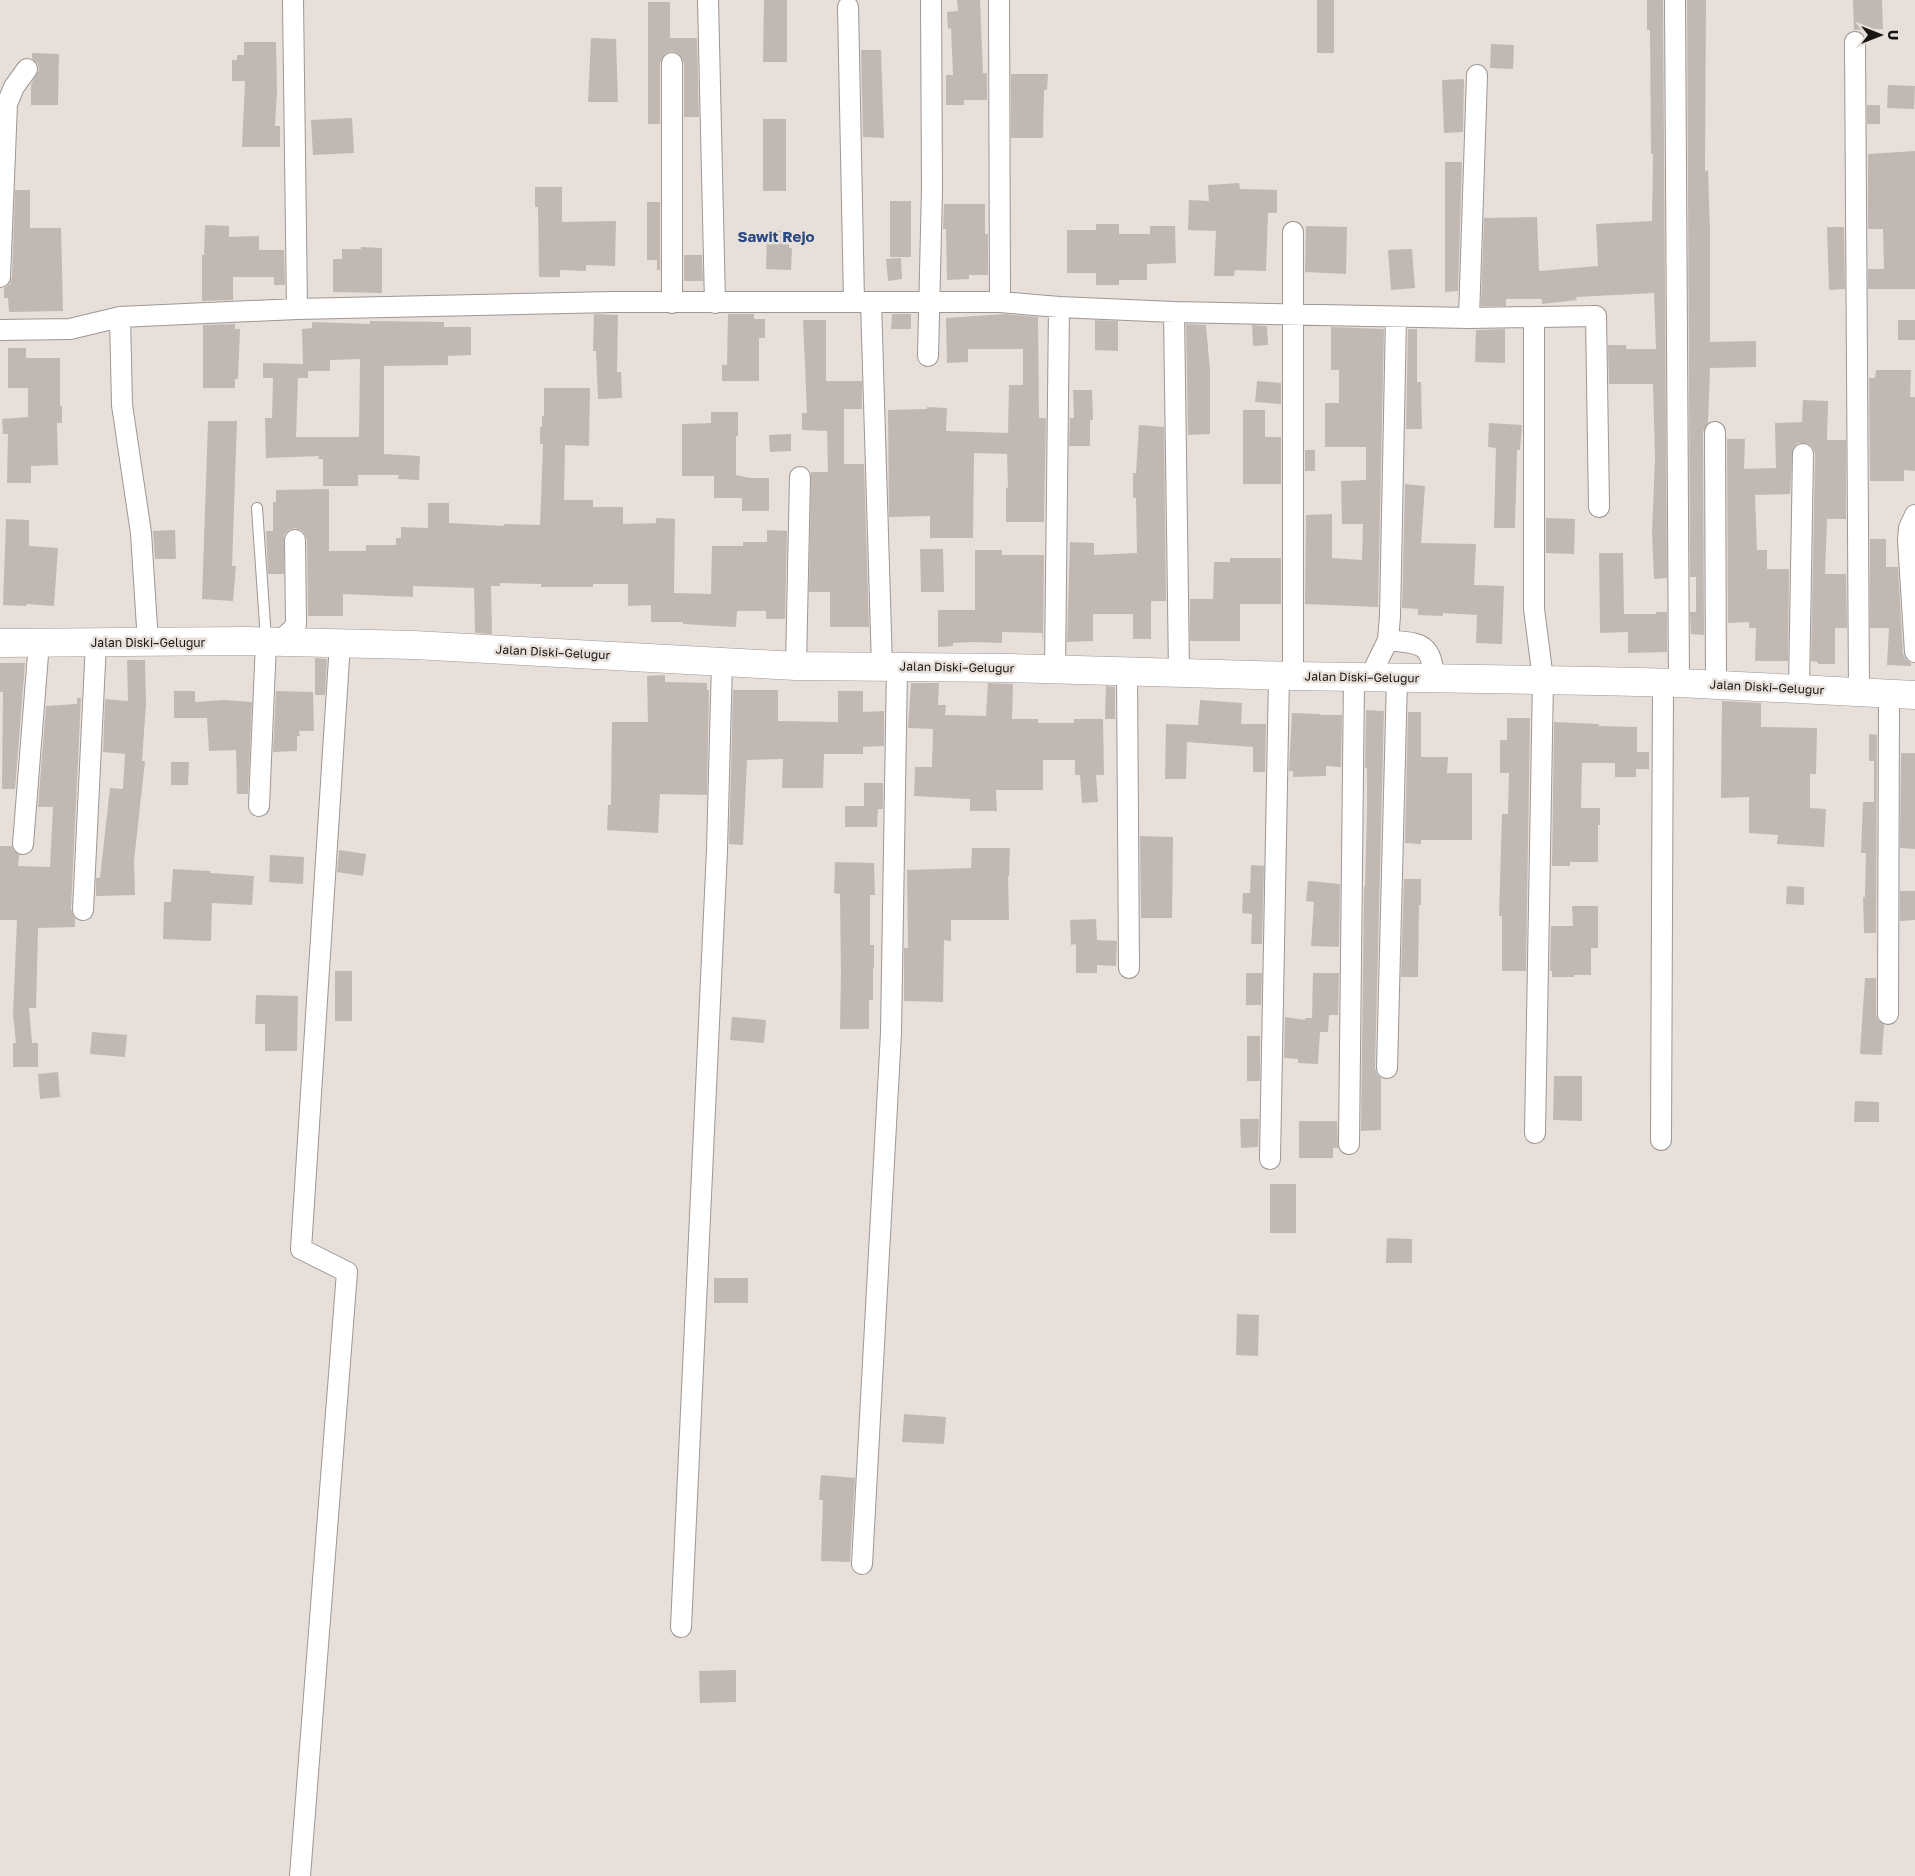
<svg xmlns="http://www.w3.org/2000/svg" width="1915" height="1876" viewBox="0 0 1915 1876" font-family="'Golos Text',sans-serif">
<rect width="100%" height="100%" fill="#e7dfda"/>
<path fill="#c0b9b3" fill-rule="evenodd" d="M764 0H787V62H763Z
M957 0H980L983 73H987V100H964V105H946V75H953L951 28 948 29 947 12 958 11Z
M1317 0H1334V53H1317Z
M1647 0H1663L1667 578 1654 579 1652 532 1655 458 1653 384H1609L1608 345H1626V349H1656L1654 293 1576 297 1577 300 1542 304V299H1506V306H1481L1484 218 1537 217 1539 271 1598 266 1596 224 1652 221 1653 154H1651L1650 30H1647Z
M1687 0H1706L1705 171 1708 170 1710 231V342L1756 341V367L1710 368 1708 423 1703 432 1704 635 1691 634 1690 612H1696V577H1690Z
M1853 0H1882L1883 29 1854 30Z
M648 2H670V38H697L699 117H684V63L682 58 678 53 672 51 666 53 662 58 660 63V124H648Z
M591 38 616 39 618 102H588Z
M244 42H276L277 91 275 126H280V147H242L245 81H232V60H237V55H244Z
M1491 44 1514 45 1513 69 1490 68Z
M861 50H881L884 138 863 137Z
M32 53 59 54 58 105H31V84L39 70 38 64 32 58Z
M1011 74H1048L1047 90H1044L1043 138H1011Z
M1464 79 1463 132 1444 133 1442 80Z
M1888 85 1915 86 1914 109 1887 108Z
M1867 105H1880V124H1867Z
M352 118 354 153 313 155 311 120Z
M763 119H786V191H763Z
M1915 151V289H1868V269H1884L1883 229H1868V154Z
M1445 162H1462L1458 291 1445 292Z
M1239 183 1240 189 1277 190V213H1268L1266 271 1235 270 1234 276H1214L1216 231 1188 230 1189 200 1209 201 1208 185Z
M535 187H562V222L616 221 615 266 586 265V271L560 270V277H539L538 207H535Z
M15 190H30V228H61L63 311 9 312 8 298H4V288L10 284 12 277Z
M890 201H911V257H890Z
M647 202H660V270H657V260H647Z
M944 204H985V234H988V275H969V279L947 280 946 229H943Z
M1096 224H1119V234H1150V226H1175L1176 263 1147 264V280H1119V285H1096V273H1067V230H1096Z
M205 225 229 226V237L259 236V250H284L285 285H274V277H233V300L202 301V255H204Z
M1306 226 1347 227 1346 274 1305 272Z
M1827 227H1844L1845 289 1829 290Z
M767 230 790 231 789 248H792L791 270 766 269Z
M361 247 382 248V293L333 292V259H342V249H361Z
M1412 249 1415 288 1391 290 1388 250Z
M684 255H702L703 281H684Z
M901 258 902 279 888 281 886 259Z
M594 314 618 315 617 372H621L622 398 598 399 596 351H593Z
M728 314H754V319H765V338H759V381H722V365H727Z
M892 314H911V329H891Z
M1005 314 1038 317 1039 418H1046L1044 522H1006V488H1008L1007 454 974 453 973 538H930V516L889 517 888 410 927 409V407L947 408 946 431 1008 433 1009 385H1023V349H968V362L947 363 946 318Z
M803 320H826V381H862V409H844V464H864L869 627H830V592H809L811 472H828L827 431 802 430V413H807Z
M1095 320 1118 321V351L1095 350Z
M1898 320H1915V340H1898Z
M370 321 444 322V327H471V355L448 356V365L384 366V454L420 456 419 480 398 479 399 475H358V486H323V459H318L319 456 266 458 265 418H272L273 378H263V363L303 364 302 329 312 328V322L370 324ZM360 359 359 437H296L298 378H308V371H330V360Z
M235 324V329H240L238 379H235V388H203V325Z
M1186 324 1206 325 1210 371V434L1188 435Z
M1252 325 1267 326 1268 345 1253 346Z
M1331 327 1384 329 1378 607 1305 604 1306 515 1332 514V558L1362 560 1363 524H1342L1341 481 1366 480V447H1325V403H1339V370H1331Z
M1408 329H1417V382H1421L1422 429H1406Z
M1505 329V363L1475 362 1476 330Z
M8 348H26V358H60V406H62V423H57L58 465 31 466V483H7L8 434H3L2 419 28 417V388H8Z
M1876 370H1911L1910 397H1915V471L1904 470V481H1870L1869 378H1875Z
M1257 381 1281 383V404L1255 402Z
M544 388H590L589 446 565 445 564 500H593V507H623V524L656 523V518L675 519 674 593 711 594 712 546H743V542H767V530L787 531 785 619H766V611H737L736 627 683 624V622H651V605L628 606V584H593V587H541V584L500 583V586H491L492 634 475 633 474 588 413 586V597L343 594V616H308L307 540 305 534 301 530 295 528 289 530 284 535V574H268L266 531H273V502H276V490L329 489V551H366V545H396V538H401V527L428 528V503H449V523L504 526V524L540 525 543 444H540V427H542V416H544Z
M1073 390H1092L1093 420H1090V446H1069L1070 418H1074Z
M1803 400 1828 401 1827 440H1846V519H1827L1825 574H1846L1847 628H1835V664H1818V662L1811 661 1815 454 1813 448 1809 444 1798 443 1793 448 1790 494 1755 495 1757 550H1767V569H1789L1788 661H1755L1756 628H1749V622L1728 623 1727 439H1745L1744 469 1776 468 1775 423 1802 422Z
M1243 410H1265V437H1281V484H1243Z
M711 412H738V436H736V475L750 478H769V511H742V498H714V476H682V424L711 423Z
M208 421H237L232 566H236L233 601 202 599Z
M1489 423 1522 425 1520 450H1517L1515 528H1494L1496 448 1488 447Z
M1139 425 1164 427 1166 601H1151V639H1133V614H1093V641L1067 642 1070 542 1094 543V555L1137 553 1136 498H1133V473H1136Z
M791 434V451L770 452 769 435Z
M1305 450H1315V471H1305Z
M1405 484 1425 486 1421 543 1476 544 1474 585 1504 586 1502 644 1476 643 1477 615 1443 613V616L1418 615V609L1402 608Z
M1546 518 1575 519 1574 554 1546 553Z
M6 519 29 520V546L58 548 54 606 27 604 26 606 3 605Z
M175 530 176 559H155L153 531Z
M1870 539H1886V567H1898L1903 653 1905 659 1911 663V666L1887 665 1889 628H1870Z
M920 549H943L944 592H921Z
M975 550H1002V555H1044L1043 643 1042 633 1002 632V643L974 642 953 643V646L938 647V610H975Z
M1599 553H1623L1624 614H1656V612H1667V652L1628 653V632L1600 633Z
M1230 558H1281V604H1240V641H1190V599H1213L1214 562H1230Z
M315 658 327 659 325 695H315Z
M127 660H145L146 704 142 761H145L134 861 135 895 96 896V878H100L110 788 123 789 125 754 103 752 105 699 128 701Z
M0 663H25L15 789H2L3 692H0Z
M665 675V682L707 683V690H709L707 795 660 794 658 833 607 830 608 805H611L612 722H648L647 676Z
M911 683H939L938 705H946L945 715 986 716 988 683 1011 684H1013L1012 719H1038V723H1074V719H1103L1104 775H1096L1098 802 1082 803 1080 775H1075V760H1043V790H996L997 811H970V799L914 796 915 767H932L933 729 908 728Z
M1106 686 1115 687V719H1105Z
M733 690H778V721L838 722V691H863V712L884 711V746L863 747V754H824L823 788H782L783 759 747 760 743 845 729 844Z
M174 691H195V702L224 700 252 702 248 794H237L236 750 209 751 207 718H174Z
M276 691 313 692 314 731H299L300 736H297V751L273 752Z
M77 698H81L71 909 75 919V927L38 928 36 1008H29L32 1043H38V1067H13V1043H16L13 1015 17 920H0V846H12L13 850 19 855 18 866 50 867 53 807H38L46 706 77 704Z
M1200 700 1242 703 1241 724H1266L1265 772H1253V747L1187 742 1186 779H1165L1166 724 1198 725Z
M1722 701 1761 703V727L1817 728 1816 774H1810V808L1826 809 1824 847 1777 844 1778 835 1749 833V797L1721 798Z
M1366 710 1384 711 1375 1068 1377 1074 1381 1078V1130L1361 1131 1364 887H1365L1367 806V768H1365Z
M1408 712H1421V757H1448L1447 773H1472V840H1421V844L1405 843Z
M1292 713 1320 714V715H1342L1341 767 1326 766V776L1293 777V771H1289Z
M1507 718H1530L1526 971H1502V916H1499L1502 814H1508L1509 773H1500V740H1507Z
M1554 722 1599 724V726L1637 727V752H1649V769H1636V777H1615V763H1582L1581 808H1600V825H1598V862H1570V866H1552Z
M1869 734 1877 735 1876 933H1864L1863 897H1865L1866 853H1861L1863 802H1874V761H1869Z
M1901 753H1915V849L1900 848Z
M171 762H189L188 785H171Z
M864 783H883V809H878L877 827H845V806H864Z
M1140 836 1173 837 1172 918H1141Z
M972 848H1010L1009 876H1008L1009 920H951V941L944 940 943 1002 904 1001V948H908L907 870 971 868Z
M339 850 366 854 363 876 337 872Z
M270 855 304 857 303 884 269 882Z
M835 862 874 863 875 895H870V945H874V968H873V1000H869V1029H840L841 974 840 894 834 893Z
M1251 865 1264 866 1262 944H1251L1252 914 1242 913 1243 893H1250Z
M173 869 210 871V873L254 876 252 905 212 903 211 941 163 939 164 902H171Z
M1404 879H1421V905H1419L1418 977H1401Z
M1308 881 1340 884 1339 947 1311 946 1314 902 1306 901Z
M1787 886 1804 887V905L1786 904Z
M1900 891H1915V920L1900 921Z
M1572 906H1598V948H1591V975H1574V977H1552V971H1550L1551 926H1573Z
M1096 919 1097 940 1117 941 1116 966 1097 965V973H1076V944L1071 945 1070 920Z
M335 971H352V1021H335Z
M1246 973H1262L1261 1005H1246Z
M1313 973H1339L1338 1015H1329L1328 1032H1320L1318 1064 1298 1063V1059L1284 1058 1285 1017 1305 1020V1018H1312Z
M1865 978H1876V1014L1878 1020 1884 1025 1882 1055 1860 1054Z
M256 995 298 996 297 1051H265V1024H255Z
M732 1017 766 1020 764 1043 730 1040Z
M92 1032 127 1035 125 1057 90 1054Z
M1247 1036H1260V1081H1247Z
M58 1072 60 1097 40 1099 38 1074Z
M1554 1076H1582V1121L1553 1120Z
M1855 1101 1879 1102V1122H1854Z
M1240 1119H1259L1258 1147 1241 1148Z
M1299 1121H1337L1338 1148H1333V1158H1299Z
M1270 1184H1296V1233H1270Z
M1387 1238 1412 1239V1263H1386Z
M714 1278H748V1303H714Z
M1237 1314 1259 1315 1258 1356 1236 1355Z
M904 1414 946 1417 944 1444 902 1442Z
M821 1475 855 1478 850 1562 821 1561 823 1500H819Z
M736 1670V1702L700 1703 699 1671Z"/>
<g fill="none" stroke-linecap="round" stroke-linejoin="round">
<defs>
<path id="service" d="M257 508 266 639"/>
<path id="minor" d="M293 0 297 309
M708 0 715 303
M999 0 1000 302
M1675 0 1679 683
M848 7 854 301
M1855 42 1859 692
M1293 232V676
M0 277 7 104 14 87 27 69
M871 302 882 667
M672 303V63
M1174 312 1179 671
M120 317 122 405 141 533 148 643
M1534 317V609L1543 679 1535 1133
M1469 318 1477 75
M0 330 70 329 120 317 297 309 613 302H1000L1059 307 1174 312 1469 318 1596 316 1599 507
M928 356 932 189 931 0
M1715 432 1716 685
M1915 515 1909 528 1908 540 1915 652
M1388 640C1420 644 1431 641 1434 678
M279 642 293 629 296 624 295 540
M796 666 800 477
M1055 669 1059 307
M1127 671 1129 968
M1370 677 1388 640 1390 616 1396 317
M1799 688 1803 454
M259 806 266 642
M23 844 39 642
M83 910 96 643
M1888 1014 1889 694
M1387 1068 1397 678
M1661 1140 1663 683
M1349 1144 1354 677
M1270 1159 1279 676
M862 1564 891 1033 897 666
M681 1627 717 850 722 662
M300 1876 347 1272 301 1249 340 643"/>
<path id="secondary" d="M0 643 247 641 414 645 796 666 1011 668 1293 676 1596 681 1679 683 1915 695"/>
</defs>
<use href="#service" stroke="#9f9792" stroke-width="12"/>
<use href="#minor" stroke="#9f9792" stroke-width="22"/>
<use href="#secondary" stroke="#9f9792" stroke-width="29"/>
<use href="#service" stroke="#fff" stroke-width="10"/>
<use href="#minor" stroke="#fff" stroke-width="20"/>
<use href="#secondary" stroke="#fff" stroke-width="28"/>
</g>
<g text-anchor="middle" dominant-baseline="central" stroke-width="5" stroke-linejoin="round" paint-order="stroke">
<g font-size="12" fill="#181513" stroke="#e7dfda">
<text x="148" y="642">Jalan Diski–Gelugur</text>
<text transform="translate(553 652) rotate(3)">Jalan Diski–Gelugur</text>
<text transform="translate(957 667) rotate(1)">Jalan Diski–Gelugur</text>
<text transform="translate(1362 677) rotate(1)">Jalan Diski–Gelugur</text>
<text transform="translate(1767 687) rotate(3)">Jalan Diski–Gelugur</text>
</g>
<g font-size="15" font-weight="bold" fill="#294980" stroke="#e7dfda">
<text x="776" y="236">Sawit Rejo</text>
</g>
</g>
<g transform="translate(1880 35) rotate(90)" stroke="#e7dfda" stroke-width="4" paint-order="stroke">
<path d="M0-4L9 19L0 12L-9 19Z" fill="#181513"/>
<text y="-8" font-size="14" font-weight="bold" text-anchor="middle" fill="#181513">U</text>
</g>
</svg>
